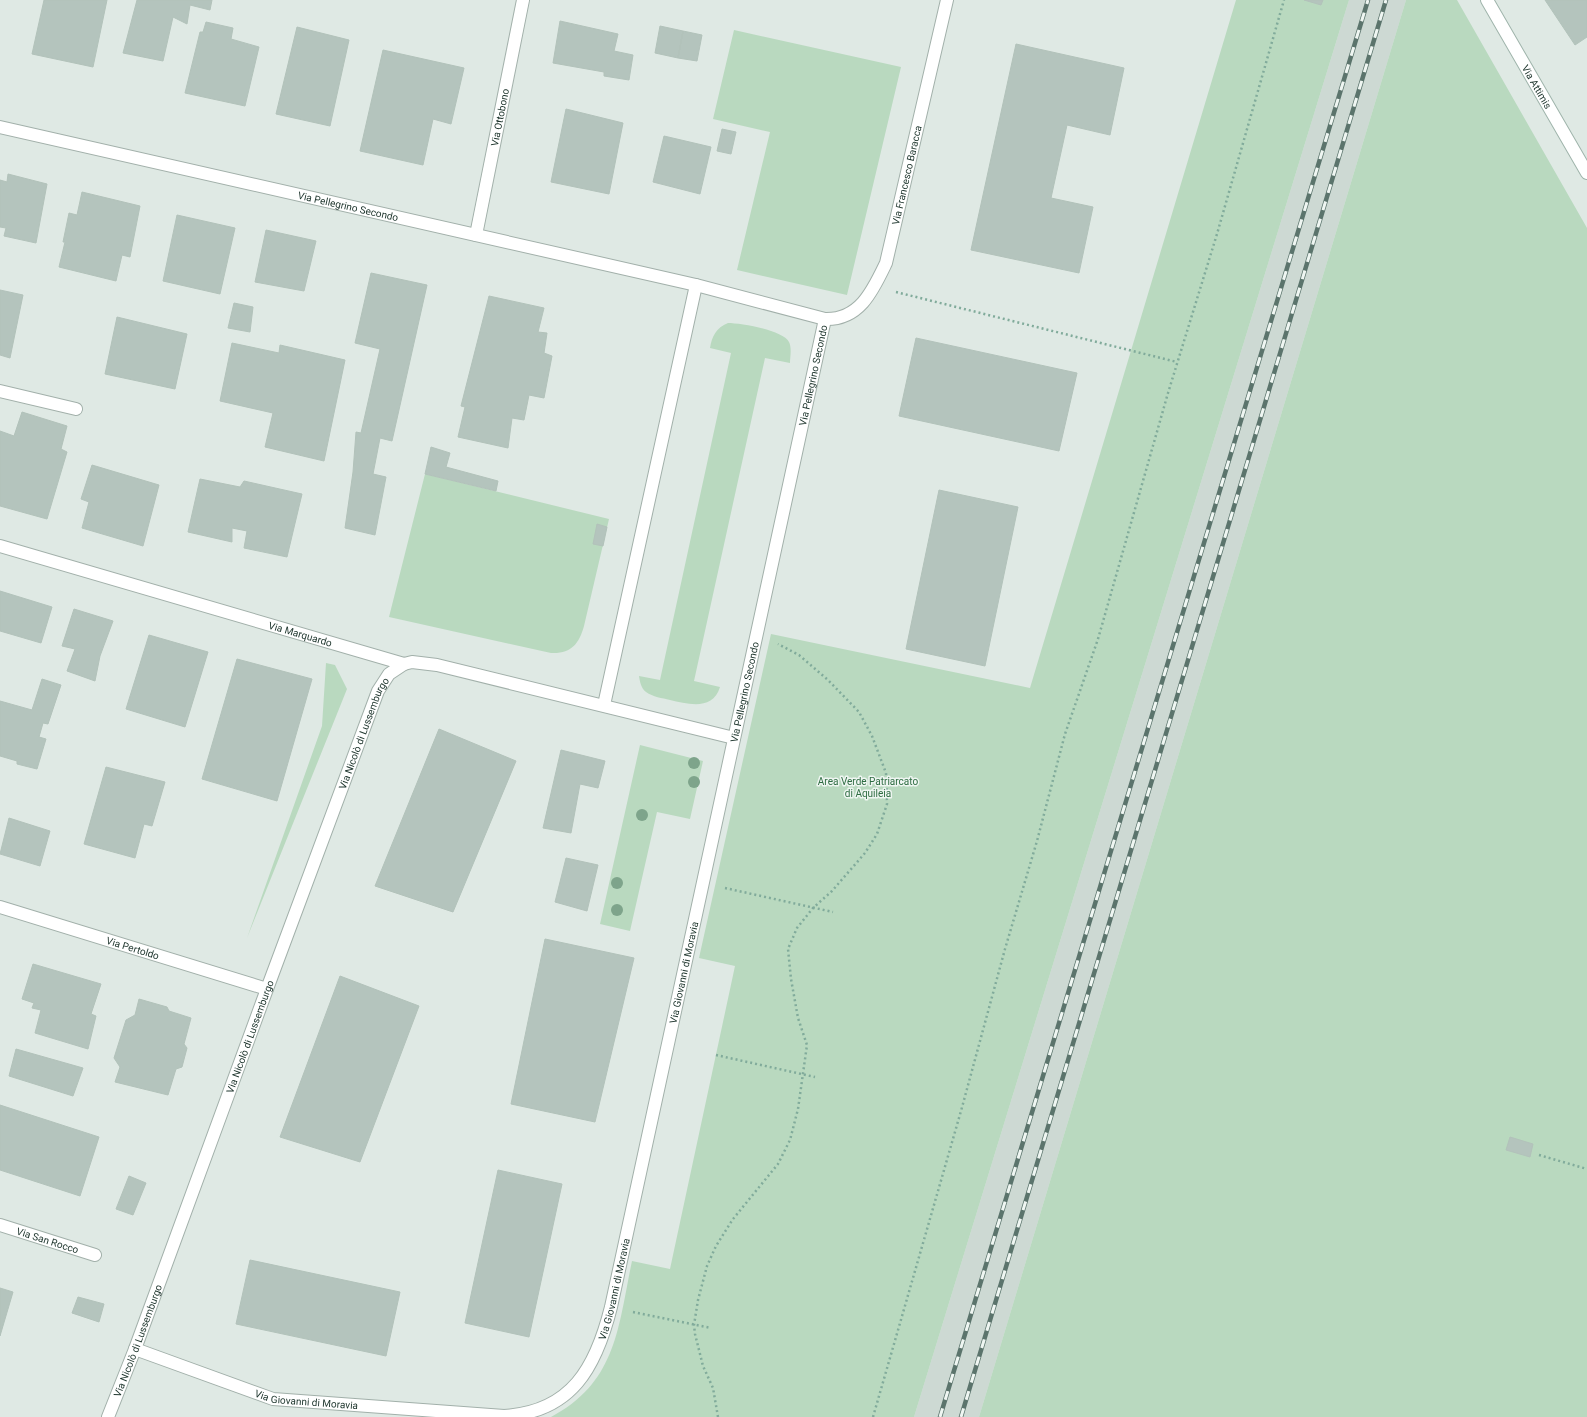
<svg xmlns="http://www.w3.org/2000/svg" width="1587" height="1417" viewBox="0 0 1587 1417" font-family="Roboto,sans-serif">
<rect width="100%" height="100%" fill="#dfe9e4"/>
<path fill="#cdd9d3" d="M1349 0H1406L979 1417H914Z"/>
<path fill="#b9d9bf" d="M1236 0H1349L914 1417H551C617 1382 618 1327 632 1261L670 1269 735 966 699 958 771 634 1030 688Z
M1406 0H1457L1587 228V1417H979Z
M734 30 901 67 847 295 737 270 770 132 713 119Z
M728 323C740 323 783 330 789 342 792 348 790 357 790 363L765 358 694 681 720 687C713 711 688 704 670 700 662 698 653 697 646 692 641 688 640 682 639 676L660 680 731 353 710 348C712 336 716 328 728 323Z
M425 474 609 519 584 626C579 644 571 654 551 653L389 617Z
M326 663 335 665 347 689 247 938 322 726Z
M640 745 703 761 690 819 657 812 630 931 600 924Z"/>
<path fill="#b4c4bd" stroke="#b2c2ba" d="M44 0H107L93 67 32 54Z
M137 0H212L210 10 190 5 187 24 173 17 163 61 123 53Z
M1304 0H1323L1321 5Z
M1545 0H1587V37L1575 45Z
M560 21 618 34 614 51 633 55 629 80 604 76V72L553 63Z
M206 22 233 28 231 39 259 47 245 106 185 93 200 32H203Z
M660 26 683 31 678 58 655 53Z
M297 27 349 40 330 126 276 114Z
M683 31 702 35 697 61 678 58Z
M1016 44 1124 68 1110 135 1067 125 1051 198 1093 207 1079 273 971 250Z
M383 50 464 68 451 124 433 119 423 165 360 151Z
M566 109 623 123 609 194 551 182Z
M722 129 736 132 731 154 717 151Z
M664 136 711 147 700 194 653 182Z
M8 174 47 184 36 243 4 236 6 228 0 227V180L7 182Z
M82 192 140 206 130 257 122 255 116 281 59 267 65 242H63L69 213 77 215Z
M177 215 235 228 220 294 163 281Z
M266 230 316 241 304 291 255 282Z
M371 273 427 285 392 441 380 438 373 474 386 477 375 535 345 528 353 472 356 432 361 433 380 349 355 343Z
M0 290 23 295 10 358 0 355Z
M489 296 544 308 538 332 547 333 544 353 552 356 544 398 529 395 524 420 512 418 508 448 458 437 465 407 461 406Z
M234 303 253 307 250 332 228 328Z
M117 317 187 334 175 389 105 374Z
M916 338 1077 373 1059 451 899 416Z
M232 343 279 353 280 345 345 360 324 461 265 447 273 413 220 401Z
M22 412 67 426 61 449 67 452 47 519 0 506V431L14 436Z
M431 447 450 453 446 467 498 481 496 491 425 474Z
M92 465 159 485 143 546 82 528 89 502 81 499Z
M200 479 240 487 244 481 302 494 287 557 244 548 247 531 232 528V542L188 532Z
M939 490 1018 507 985 666 906 649Z
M597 524 607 527 603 546 593 544Z
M0 591 52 607 41 643 0 631Z
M74 609 113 621 100 656 95 681 67 671 75 649 62 646Z
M149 635 208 652 185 727 126 709Z
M237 659 312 679 277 801 202 779Z
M42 679 61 685 48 724 43 723 39 737 46 739 37 769 17 764V761L0 756V701L32 710Z
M439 729 516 761 453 912 375 886Z
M561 750 605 761 598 788 580 784 571 833 543 828Z
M106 767 165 782 152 826 144 824 135 858 84 844Z
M9 818 50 831 40 866 0 854Z
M566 858 598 865 587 911 555 902Z
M545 939 634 958 595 1122 511 1104Z
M33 964 101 984 91 1014 96 1016 88 1049 35 1033 41 1010 32 1008 34 1003 22 999Z
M340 976 419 1006 360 1162 280 1137Z
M139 999 167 1007 169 1011 191 1018 184 1044 187 1048 182 1067 176 1069 168 1095 115 1082 120 1067 114 1058 126 1020 135 1015Z
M16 1049 83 1068 73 1096 9 1076Z
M0 1105 99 1137 80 1196 0 1170Z
M1510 1137 1533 1144 1530 1157 1506 1150Z
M498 1170 562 1184 529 1337 465 1323Z
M129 1176 146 1183 133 1215 116 1209Z
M250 1260 400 1292 386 1356 236 1324Z
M0 1288 13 1292 0 1336Z
M78 1297 104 1304 99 1322 72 1313Z"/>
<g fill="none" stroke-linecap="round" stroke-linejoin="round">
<defs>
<g id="lane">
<path id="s1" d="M0 1225 95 1255"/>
</g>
<g id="street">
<path id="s2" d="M0 127 696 285 825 319C860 320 873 290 886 263L947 0"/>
<path id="s3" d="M476 235 523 0"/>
<path d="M0 391 76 409"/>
<path id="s4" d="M0 546 404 664 412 662 437 665 734 738"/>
<path d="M604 705 696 285"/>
<path id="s5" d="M0 907 267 989"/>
<path id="s6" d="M135 1349 273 1399 504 1416C572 1412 596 1367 611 1307L825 319"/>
<path id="s7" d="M108 1417 135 1349 267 989 378 691 389 674 404 664"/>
</g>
<g id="secondary">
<path id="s8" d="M1487 0 1587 173"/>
</g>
</defs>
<use href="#lane" stroke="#a2b0aa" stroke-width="14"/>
<use href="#street" stroke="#a2b0aa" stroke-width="14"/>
<use href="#secondary" stroke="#9fb4ab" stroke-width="14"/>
<path stroke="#81ab9b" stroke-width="2.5" stroke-dasharray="2 3" stroke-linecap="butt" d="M896 292 1177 362
M725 888 833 912
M716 1055 815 1077
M1539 1155 1587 1169
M633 1312 711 1328
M718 1417 713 1388 703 1366 695 1334 694 1325 698 1300 707 1266 716 1246 733 1219 778 1164 790 1140 798 1109 807 1045 798 1018 791 979 788 949 797 928 813 908 832 891 865 853 877 834 887 804 886 773 872 736 859 712 828 680 799 655 778 644
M873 1417 961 1111 1005 949 1037 841 1065 734 1098 639 1168 393 1217 234 1284 0"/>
<use href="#lane" stroke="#fff" stroke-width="12"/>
<use href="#street" stroke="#fff" stroke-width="12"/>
<use href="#secondary" stroke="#fff" stroke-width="12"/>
<defs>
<path id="rail" d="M940 1417 1368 0
M961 1417 1386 0"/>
</defs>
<use href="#rail" stroke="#5b746c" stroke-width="4.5"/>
<use href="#rail" stroke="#eff6f2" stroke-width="3" stroke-dasharray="9" stroke-linecap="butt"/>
</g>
<g fill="#7ea48b">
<circle cx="694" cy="763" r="6"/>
<circle cx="694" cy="782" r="6"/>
<circle cx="642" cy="815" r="6"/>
<circle cx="617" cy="883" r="6"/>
<circle cx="617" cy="910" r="6"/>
</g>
<g text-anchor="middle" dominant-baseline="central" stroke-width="3" stroke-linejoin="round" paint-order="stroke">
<g font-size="10" fill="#213830" stroke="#eff6f2">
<text stroke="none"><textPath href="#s8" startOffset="100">Via Attimis</textPath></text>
<text stroke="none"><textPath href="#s3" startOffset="120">Via Ottobono</textPath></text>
<text stroke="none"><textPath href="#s2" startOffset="1026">Via Francesco Baracca</textPath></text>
<text stroke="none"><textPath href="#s2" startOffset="357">Via Pellegrino Secondo</textPath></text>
<text stroke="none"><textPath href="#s6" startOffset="1498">Via Pellegrino Secondo</textPath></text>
<text stroke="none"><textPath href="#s4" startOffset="313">Via Marquardo</textPath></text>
<text stroke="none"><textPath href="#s6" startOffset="1174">Via Pellegrino Secondo</textPath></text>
<text stroke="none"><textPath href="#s7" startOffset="730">Via Nicolò di Lussemburgo</textPath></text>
<text stroke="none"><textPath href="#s5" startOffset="139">Via Pertoldo</textPath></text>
<text stroke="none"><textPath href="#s6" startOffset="887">Via Giovanni di Moravia</textPath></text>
<text stroke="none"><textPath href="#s7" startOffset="406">Via Nicolò di Lussemburgo</textPath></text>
<text stroke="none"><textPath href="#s1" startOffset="50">Via San Rocco</textPath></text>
<text stroke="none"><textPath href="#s6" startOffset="563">Via Giovanni di Moravia</textPath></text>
<text stroke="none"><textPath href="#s7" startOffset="82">Via Nicolò di Lussemburgo</textPath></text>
<text stroke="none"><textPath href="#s6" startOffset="180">Via Giovanni di Moravia</textPath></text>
</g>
<g font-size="10" fill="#2e6c42" stroke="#eff6f2">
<text x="868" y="781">Area Verde Patriarcato<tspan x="868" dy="12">di Aquileia</tspan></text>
</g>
</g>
</svg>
